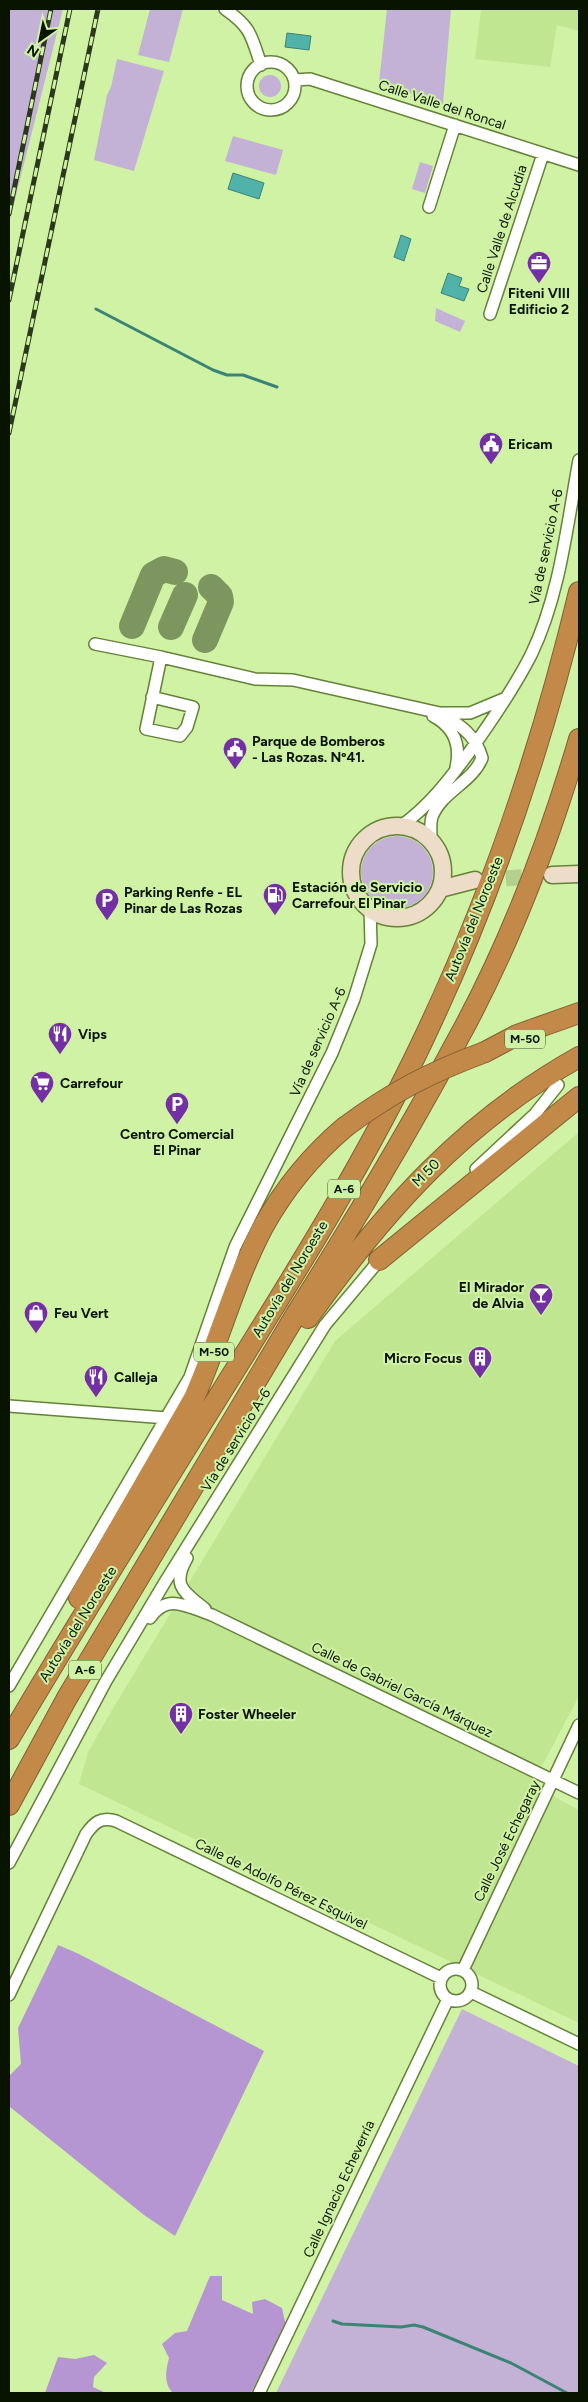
<svg xmlns="http://www.w3.org/2000/svg" width="588" height="2402" viewBox="0 0 588 2402" font-family="Figtree,sans-serif">
<rect width="100%" height="100%" fill="#d0f2a5"/>
<path fill="#c1e692" d="M481 9H579V31L557 25 550 67 475 59Z
M579 1132V1696L532 1785 579 1810V2023L79 1784 88 1752 112 1710 335 1341Z"/>
<path fill="#c4b1d6" d="M9 9H63L9 223Z
M150 9H183L169 62 138 55Z
M387 9H451L443 104 379 83Z
M117 59 164 71 134 171 94 160 107 95 111 87Z
M259 86a11 11 0 1 1 22 0a11 11 0 1 1-22 0Z
M233 136 283 150 276 175 225 161Z
M420 162 433 166 425 193 412 189Z
M436 308 465 321 460 332 435 321Z
M361 872a36 36 0 1 1 72 0a36 36 0 1 1-72 0Z
M462 2009 579 2066V2393H276Z"/>
<path fill="#b596d2" d="M58 1945 79 1954 264 2051 175 2236 144 2215 10 2107 9 2076 21 2064 18 2028Z
M210 2276H222V2300L253 2314 252 2302 265 2299 282 2308 286 2326 251 2393H173C163 2383 166 2370 169 2358L162 2344 175 2333 187 2331Z
M94 2355 107 2363 94 2377 93 2387 106 2393H45L58 2357 75 2359Z"/>
<path fill="#51b2a9" stroke="#3b8376" d="M287 33 311 36 309 50 285 47Z
M233 173 264 183 259 199 228 189Z
M401 235 411 239 404 261 394 257Z
M448 273 462 278 459 286 469 289 464 301 441 293Z"/>
<g fill="none" stroke-linecap="round" stroke-linejoin="round">
<path stroke="#3b8376" stroke-width="3" d="M96 309 213 370 227 375H243L277 387
M333 2321 342 2324 401 2327 414 2325 423 2327 511 2363 567 2393"/>
<path stroke="#7d9660" stroke-width="26" d="M132 626 153 575 164 569 175 572
M171 627 185 595
M205 640 221 602 220 596 211 587"/>
<path stroke="#b2d18c" stroke-width="16" stroke-dasharray="16 8" stroke-linecap="butt" d="M482 880 542 876"/>
<defs>
<path id="street" d="M225 9C251 27 251 35 261 65
M247 86a24 24 0 1 1 48 0a24 24 0 1 1-48 0Z
M295 80 310 79 579 165
M429 207 455 125
M490 314 543 154
M95 644 161 657
M152 697 193 707 187 727 180 736 146 729 161 657 255 679 293 680 440 713C459 724 476 735 482 758 473 782 441 792 432 817 430 823 431 833 431 840
M442 713H470L506 698
M433 716C454 727 461 745 456 767
M401 826C429 806 448 781 468 754 491 722 513 690 531 655 560 595 567 525 579 460
M476 1169 535 1114 558 1085
M9 1406 167 1418
M187 1558C171 1586 184 1592 205 1609
M150 1618C167 1592 188 1607 212 1615L579 1793
M9 1686 190 1377 235 1247 332 1053 354 999 371 944 370 908
M9 1863 106 1681 165 1582 325 1325 382 1257
M440 1985a16 16 0 1 1 32 0a16 16 0 1 1-32 0Z
M463 1970 579 1725
M471 1992 579 2044
M9 1995 86 1834C94 1823 101 1816 116 1821L441 1978
M259 2393 448 1999"/>
<path id="secondary" d="M351 872a46 46 0 1 1 92 0a46 46 0 1 1-92 0Z
M552 875 579 874
M440 889 475 880"/>
<path id="highway" d="M485 1052 517 1035 579 1013
M379 1260 579 1097
M308 1318C384 1211 463 1122 579 1057
M79 1598 194 1398C219 1342 234 1282 263 1227 284 1189 312 1155 345 1127
M9 1739C79 1620 152 1503 225 1386 296 1272 367 1159 424 1038 492 895 542 746 579 592
M9 1805 67 1698 298 1311C354 1222 409 1131 459 1037 510 944 549 841 579 739"/>
</defs>
<use href="#street" stroke="#658239" stroke-width="14"/>
<use href="#secondary" stroke="#658239" stroke-width="19"/>
<use href="#highway" stroke="#81602f" stroke-width="22"/>
<use href="#street" stroke="#fff" stroke-width="11"/>
<use href="#secondary" stroke="#eddcc8" stroke-width="16"/>
<use href="#highway" stroke="#c28949" stroke-width="20"/>
<defs>
<path id="rail" d="M9 214 51 9
M9 300 70 9
M9 433 98 9"/>
</defs>
<use href="#rail" stroke="#2a391b" stroke-width="5"/>
<use href="#rail" stroke="#d0f2a5" stroke-width="3" stroke-dasharray="9" stroke-linecap="butt"/>
<defs>
<path id="highway-bridge" d="M345 1127C392 1092 431 1072 485 1052"/>
</defs>
<use href="#highway-bridge" stroke="#81602f" stroke-width="22" stroke-linecap="butt"/>
<use href="#highway-bridge" stroke="#c28949" stroke-width="20"/>
</g>
<defs>
<symbol id="office-pin" viewBox="-11 -11 22 30"><path d="M0 17L-7.5 6A9.5 9.5 0 1 1 7.5 6Z" fill="#732fa3" stroke="#d0f2a5"/><path d="M-6-3h4V-5.5h4V-3h4V5H-6ZM-1-4.5V-3h2v-1.5ZM-6 0V1H6V0Z" fill="#fff"/></symbol>
<symbol id="civic-pin" viewBox="-11 -11 22 30"><path d="M0 17L-7.5 6A9.5 9.5 0 1 1 7.5 6Z" fill="#732fa3" stroke="#d0f2a5"/><path d="M-.6-6.5H3V-4.5H.6V-3L4-1V1h2V6H-6V1h2V-1L-.6-3ZM-1.2 2.5V6h2.4V2.5Z" fill="#fff"/></symbol>
<symbol id="fuel-pin" viewBox="-11 -11 22 30"><path d="M0 17L-7.5 6A9.5 9.5 0 1 1 7.5 6Z" fill="#732fa3" stroke="#d0f2a5"/><path d="M-5.5-6h7V0h2V4h1.3V-2.5L3-4.5l.8-.8L6-3V5H2.5V1h-1V6h-7ZM-4.2-4.7v3.2H.2V-4.7Z" fill="#fff"/></symbol>
<symbol id="parking-pin" viewBox="-11 -11 22 30"><path d="M0 17L-7.5 6A9.5 9.5 0 1 1 7.5 6Z" fill="#732fa3" stroke="#d0f2a5"/><path d="M-3.5-5.5H1a3.5 3.5 0 0 1 0 7H-1V5.5H-3.5ZM-1-3.4V-.6H.8a1.4 1.4 0 0 0 0-2.8Z" fill="#fff"/></symbol>
<symbol id="restaurant-pin" viewBox="-11 -11 22 30"><path d="M0 17L-7.5 6A9.5 9.5 0 1 1 7.5 6Z" fill="#732fa3" stroke="#d0f2a5"/><path d="M-5-6h1v4h1v-4h1v4h1v-4h1v5L-1.5 .5V6h-2V.5L-5-1ZM5-6V6H3V1.5H1.5Q1.5-4 5-6Z" fill="#fff"/></symbol>
<symbol id="supermarket-pin" viewBox="-11 -11 22 30"><path d="M0 17L-7.5 6A9.5 9.5 0 1 1 7.5 6Z" fill="#732fa3" stroke="#d0f2a5"/><path d="M-6-5.5h2.5l.6 2H6L4.5 2H-2.5L-4.4-4H-6ZM-1.5 3.2a1.3 1.3 0 1 0 .1 0ZM3 3.2a1.3 1.3 0 1 0 .1 0Z" fill="#fff"/></symbol>
<symbol id="bar-pin" viewBox="-11 -11 22 30"><path d="M0 17L-7.5 6A9.5 9.5 0 1 1 7.5 6Z" fill="#732fa3" stroke="#d0f2a5"/><path d="M-6-5H6L.8 .8V4.5H3.5V6h-7V4.5H-.8V.8Z" fill="#fff"/></symbol>
<symbol id="shop-pin" viewBox="-11 -11 22 30"><path d="M0 17L-7.5 6A9.5 9.5 0 1 1 7.5 6Z" fill="#732fa3" stroke="#d0f2a5"/><path d="M-5-2.5h2.3a2.7 3.5 0 0 1 5.4 0H5L5.5 6h-11ZM-1.5-2.5h3a1.5 2.3 0 0 0-3 0Z" fill="#fff"/></symbol>
<symbol id="building-pin" viewBox="-11 -11 22 30"><path d="M0 17L-7.5 6A9.5 9.5 0 1 1 7.5 6Z" fill="#732fa3" stroke="#d0f2a5"/><path d="M-4-6H4V6H1V3H-1V6H-4ZM-2.5-4.3h1.7v1.8h-1.7ZM.8-4.3h1.7v1.8H.8ZM-2.5-1h1.7V.8h-1.7ZM.8-1h1.7V.8H.8Z" fill="#fff"/></symbol>
</defs>
<g fill-rule="evenodd">
<use href="#office-pin" x="525" y="249" width="28" height="38"/>
<use href="#civic-pin" x="477" y="430" width="28" height="38"/>
<use href="#civic-pin" x="221" y="735" width="28" height="38"/>
<use href="#fuel-pin" x="261" y="881" width="28" height="38"/>
<use href="#parking-pin" x="93" y="886" width="28" height="38"/>
<use href="#restaurant-pin" x="46" y="1020" width="28" height="38"/>
<use href="#supermarket-pin" x="28" y="1069" width="28" height="38"/>
<use href="#parking-pin" x="163" y="1090" width="28" height="38"/>
<use href="#bar-pin" x="527" y="1281" width="28" height="38"/>
<use href="#shop-pin" x="22" y="1299" width="28" height="38"/>
<use href="#building-pin" x="466" y="1344" width="28" height="38"/>
<use href="#restaurant-pin" x="82" y="1363" width="28" height="38"/>
<use href="#building-pin" x="167" y="1700" width="28" height="38"/>
</g>
<g text-anchor="middle" dominant-baseline="central" stroke-width="4" stroke-linejoin="round" paint-order="stroke">
<g fill="#d0f2a5" stroke="#455732" stroke-width="1">
<rect x="505" y="1029.5" width="40" height="19" rx="4"/>
<rect x="328" y="1179.5" width="32" height="19" rx="4"/>
<rect x="194" y="1342.5" width="40" height="19" rx="4"/>
<rect x="69" y="1660.5" width="32" height="19" rx="4"/>
</g>
<g font-size="12" font-weight="bold" fill="#091400">
<text x="525" y="1039">M-50</text>
<text x="344" y="1189">A-6</text>
<text x="214" y="1352">M-50</text>
<text x="85" y="1670">A-6</text>
</g>
<g font-size="14" fill="#091400" stroke="#d0f2a5">
<text transform="translate(442 105) rotate(18)">Calle Valle del Roncal</text>
<text transform="translate(502 229) rotate(-72)">Calle Valle de Alcudia</text>
<text transform="translate(546 547) rotate(-78)">Vía de servicio A-6</text>
<text transform="translate(474 919) rotate(-68)">Autovía del Noroeste</text>
<text transform="translate(318 1042) rotate(-66)">Vía de servicio A-6</text>
<text transform="translate(426 1173) rotate(-45)">M 50</text>
<text transform="translate(290 1279) rotate(-59)">Autovía del Noroeste</text>
<text transform="translate(236 1440) rotate(-58)">Vía de servicio A-6</text>
<text transform="translate(78 1624) rotate(-58)">Autovía del Noroeste</text>
<text transform="translate(402 1690) rotate(26)">Calle de Gabriel García Márquez</text>
<text transform="translate(507 1841) rotate(-64)">Calle José Echegaray</text>
<text transform="translate(281 1884) rotate(26)">Calle de Adolfo Pérez Esquivel</text>
<text transform="translate(339 2189) rotate(-65)">Calle Ignacio Echeverría</text>
</g>
<g font-size="14" font-weight="bold" fill="#091400" stroke="#d0f2a5" text-anchor="start">
<text x="539" y="293" text-anchor="middle">Fiteni VIII<tspan x="539" dy="16">Edificio 2</tspan></text>
<text x="508" y="444">Ericam</text>
<text x="252" y="741">Parque de Bomberos<tspan x="252" dy="16">- Las Rozas. Nº41.</tspan></text>
<text x="292" y="887">Estación de Servicio<tspan x="292" dy="16">Carrefour El Pinar</tspan></text>
<text x="124" y="892">Parking Renfe - EL<tspan x="124" dy="16">Pinar de Las Rozas</tspan></text>
<text x="78" y="1034">Vips</text>
<text x="60" y="1083">Carrefour</text>
<text x="177" y="1134" text-anchor="middle">Centro Comercial<tspan x="177" dy="16">El Pinar</tspan></text>
<text x="524" y="1287" text-anchor="end">El Mirador<tspan x="524" dy="16">de Alvia</tspan></text>
<text x="54" y="1313">Feu Vert</text>
<text x="462" y="1358" text-anchor="end">Micro Focus</text>
<text x="114" y="1377">Calleja</text>
<text x="198" y="1714">Foster Wheeler</text>
</g>
</g>
<rect width="588" height="2402" fill="none" stroke="#091400" stroke-width="20"/>
<g transform="translate(40 40) rotate(213)" stroke="#d0f2a5" stroke-width="4" paint-order="stroke">
<path d="M0-4L9 19L0 12L-9 19Z" fill="#091400"/>
<text y="-8" font-size="14" font-weight="bold" text-anchor="middle" fill="#091400">N</text>
</g>
</svg>
